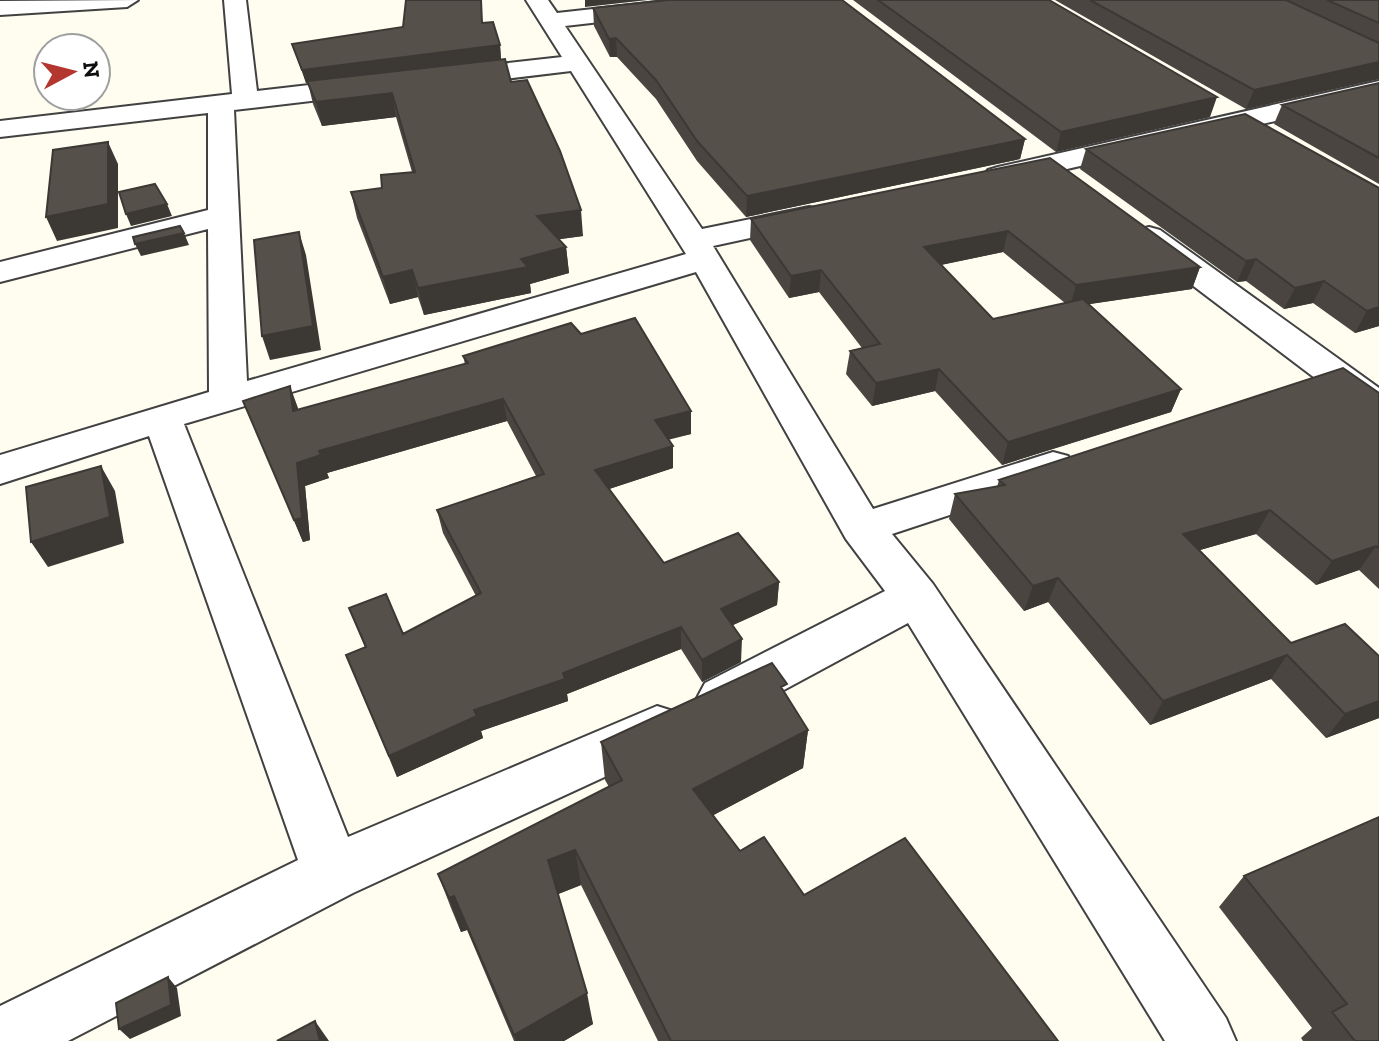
<svg xmlns="http://www.w3.org/2000/svg" width="1379" height="1041" viewBox="0 0 1379 1041" font-family="'Zilla Slab',serif">
<rect width="100%" height="100%" fill="#fefdf0"/>
<g fill="none" stroke-linecap="round" stroke-linejoin="round">
<defs>
<path id="minor" d="M138 0 127 7 0 15V1Z
M224 0H246L257 91 370 78 383 86 370 94 234 110 247 381 686 254 571 71 447 86 434 78 447 70 562 57 526 0H548L557 13 675 0H743L732 7 565 26 702 229 809 207 820 209 824 216 820 223 713 246 873 509 1053 452 1068 456 1074 466 1068 476 892 534 933 584 1226 1018 1236 1041H1165L908 623 741 713 723 719 705 713 697 698 705 683 885 591 846 539 696 272 184 424 348 837 657 706 676 712 683 728 676 744 353 893 68 1041H0V1006L298 860 149 436 0 484V455L209 392 208 229 0 282V262L208 210V113L0 137V121L232 94Z
M1379 81V97L998 185 988 182 983 176 988 170 998 167Z
M1149 227 1160 230 1379 388V419L1365 416 1138 244 1133 237 1138 230Z"/>
</defs>
<use href="#minor" stroke="#414141" stroke-width="4"/>
<use href="#minor" fill="#fff" fill-rule="evenodd"/>
</g>
<path fill="#4a4540" fill-rule="evenodd" d="M853 0H1049L1210 117 1056 152Z
M1055 0H1379V79L1246 109Z
M593 8 1025 139 1020 159 746 217 697 161 656 99 617 57H610L594 26Z
M483 23 500 45 501 59 511 82 583 236 559 239 566 247 569 273 530 284 531 293 424 315 418 297 390 304 357 218 351 192 382 188 412 172 396 117 322 126 313 104 308 83H306L292 44Z
M1379 83V184L1274 124 1282 105Z
M1086 149 1377 188 1379 326 1355 333 1313 303 1284 309 1246 281 1237 282 1080 169Z
M1050 158 1200 267 1192 289 1089 304 1181 389 1171 412 1002 465 935 391 872 406 846 374 850 351 862 348 819 292 789 298 750 240 751 219ZM1003 252 1065 303 993 319 941 265Z
M581 334 691 434 668 439 673 468 609 489 664 563 779 582 777 605 733 625 741 662 702 682 681 649 567 694 568 701 481 731 483 738 397 777 346 655 365 647 349 608 403 634 476 596 443 533 437 510 536 476 507 421 327 473 329 478 305 486 310 540 303 542 243 401 298 410 465 364 463 356Z
M1379 393V589L1359 570 1316 585 1256 534 1200 550 1291 643 1379 656V718L1326 738 1271 679 1150 725 1048 602 1024 611 949 519 955 494 997 487 999 480Z
M786 694 808 730 803 768 713 815 740 851 804 895 1058 1041H658L581 885 558 894 593 1024 564 1041H514L467 930 461 932 451 908 438 874 609 787 605 780 601 742Z
M1244 876 1379 1041H1303L1301 1038 1312 1028 1219 907Z"/>
<path fill="#3c3834" d="M585 0H648L585 7Z
M616 38 617 57H610L609 39Z
M500 45 501 59 306 83 302 70Z
M1379 62V79L1246 109 1254 90Z
M392 93 396 117 322 126 316 102Z
M1217 97 1210 117 1056 152 1061 132Z
M1025 139 1020 159 746 217 747 196Z
M108 142 118 164V228L57 241 46 217Z
M167 204 172 216 131 226 126 214Z
M581 210 583 236 540 242 537 216Z
M1008 231 1003 252 921 269 924 247Z
M299 232 306 255 321 350 270 360 262 336Z
M184 233 189 245 141 256 135 244Z
M566 247 569 273 530 284 531 293 424 315 418 288Z
M1256 259 1246 281 1237 282 1246 261Z
M1200 267 1192 289 1070 307 1076 285Z
M412 270 418 297 390 304 383 277Z
M821 270 819 292 789 298 791 276Z
M1324 281 1313 303 1284 309 1295 288Z
M1379 307V326L1355 333 1367 311Z
M939 369 935 391 872 406 876 383Z
M290 386 298 408 300 434 293 411Z
M1181 389 1171 412 1002 465 1008 442Z
M503 399 507 421 327 473 329 478 305 486 310 540 303 542 294 520 297 463 319 451Z
M691 411V434L656 443 655 420Z
M673 446V468L597 493 595 470Z
M101 466 115 491 124 543 48 567 31 542Z
M1270 510 1256 534 1172 558 1183 534Z
M1376 546 1359 570 1316 585 1332 561Z
M1058 578 1048 602 1024 611 1033 586Z
M779 582 777 605 720 631 721 609Z
M681 627V649L567 694 568 701 481 731 483 738 397 777 389 756 474 710 563 673Z
M742 639 741 662 702 682V660Z
M1287 655 1271 679 1150 725 1163 701Z
M1379 701V718L1326 738 1345 714Z
M808 730 803 768 693 826V789Z
M575 850 581 885 556 895 548 860Z
M454 896 467 930 461 932 449 898Z
M168 977 177 988 181 1016 130 1039 119 1029Z
M587 993 593 1024 564 1041H516L514 1035Z
M315 1021 329 1041H320Z"/>
<path fill="#56504b" stroke="#3c3834" stroke-width="2" d="M406 0H481L482 23 493 22 500 45 302 70 292 44 403 27Z
M668 0H842L1025 139 747 196 697 141 656 80 616 38 609 39 593 8Z
M878 0H1049L1217 97 1061 132Z
M1090 0H1286L1379 43V62L1254 90Z
M1327 0H1379V23Z
M505 59 511 82 527 80 560 151 581 210 537 216 566 247 521 259 528 267 418 288 412 270 383 277 351 192 382 188 381 175 415 172 392 93 316 102 307 81Z
M1379 83V158L1282 105Z
M1245 114 1379 188V307L1367 311 1324 281 1295 288 1256 259 1246 261 1086 149Z
M108 142V204L46 217 53 150Z
M1050 158 1200 267 1076 285 1008 231 924 247 993 319 1083 299 1181 389 1008 442 939 369 876 383 850 351 880 344 821 270 791 276 751 219Z
M155 184 167 204 126 214 119 192Z
M180 226 184 233 135 244 133 237Z
M299 232 313 326 262 336 254 240Z
M635 318 691 411 655 420 673 446 595 470 664 563 738 533 779 582 721 609 742 639 702 660 681 627 563 673 565 679 474 710 477 716 389 756 346 655 366 647 349 608 386 594 403 634 481 593 437 510 544 474 503 399 319 451 321 455 297 463 302 518 294 520 243 401 290 386 293 411 468 363 463 356 571 323 581 334Z
M1343 368 1379 393V548L1376 546 1332 561 1270 510 1183 534 1291 643 1345 624 1379 656V701L1345 714 1287 655 1163 701 1058 578 1033 586 955 494 1005 485 999 480Z
M101 466 110 517 31 542 26 487Z
M772 663 787 684 781 687 808 730 693 789 740 851 764 837 804 895 905 838 1058 1041H671L575 850 548 860 587 993 514 1035 454 896 449 898 438 874 622 780 601 742Z
M1379 817V1041H1355L1332 1012 1347 1004 1244 876Z
M168 977 171 1005 119 1029 116 1003Z
M315 1021 320 1041H277Z"/>
<g transform="translate(72 72) rotate(83)"><circle r="38" fill="#ffffff" stroke="#9f9f9f" stroke-width="2"/>
<path d="M0-6L14 30L0 20L-14 30Z" fill="#b4372f"/>
<text y="-12" font-size="22" font-weight="bold" text-anchor="middle" fill="#0e0e0e">N</text>
</g>
</svg>
